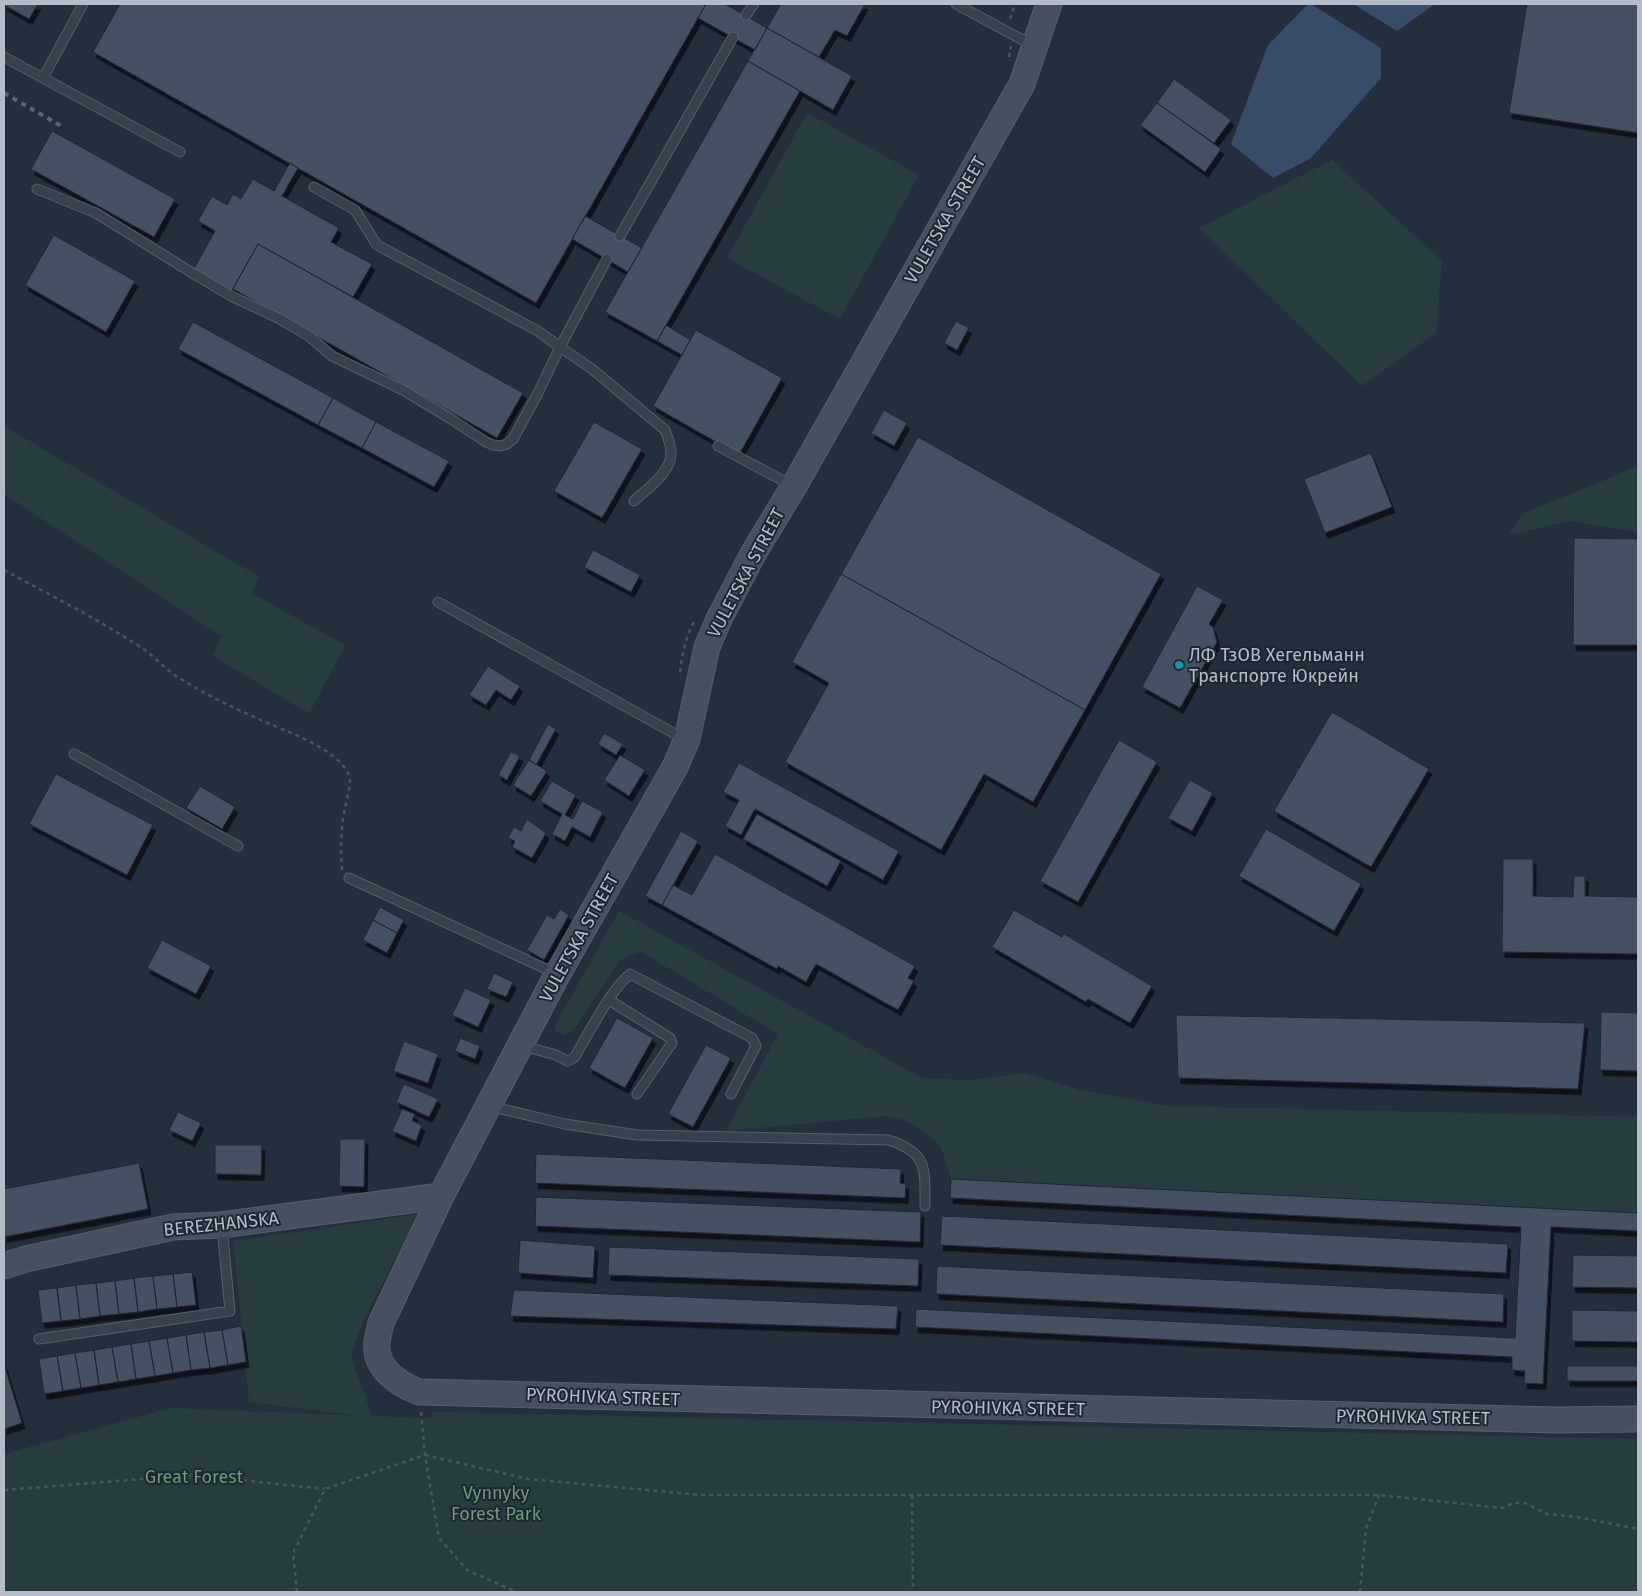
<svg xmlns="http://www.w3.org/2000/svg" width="1642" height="1596" viewBox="0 0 1642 1596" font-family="'Fira Sans',sans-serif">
<defs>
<filter id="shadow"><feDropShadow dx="3" dy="5.5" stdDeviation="0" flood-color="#0009"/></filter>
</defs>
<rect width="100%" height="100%" fill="#242f3e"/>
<path fill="#263c3f" d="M807 113 919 175 840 319 727 258Z
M1332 160 1442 261 1436 333 1362 386 1199 228Z
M4 426 259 577 251 593 345 645 309 714 213 656 221 636 4 494Z
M1638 466V532L1572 521 1508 535 1522 514Z
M619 911 922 1078 973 1080 1025 1073 1080 1090 1170 1106 1638 1117V1213L951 1179 941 1147 925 1132 907 1121 886 1116 726 1131 778 1034 640 951 619 961 575 1029 564 1036 556 1031 554 1027Z
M419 1214 362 1323 351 1356 372 1416 431 1418 433 1412 1638 1439V1592H4V1454L171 1408 360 1416 249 1402 233 1241Z"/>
<path fill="#394c67" d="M1308 4H1311L1381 48V78L1311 158 1273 178 1231 144 1268 45Z
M1353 4H1435L1397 31Z"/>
<path fill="#455162" stroke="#1f2835" filter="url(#shadow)" d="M4 4H38L29 19 4 5Z
M120 4H706L536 303 93 52Z
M706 4H725L767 28 755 50 698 18Z
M781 4H865L847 36 835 30 819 57 767 28Z
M1527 4H1638V133L1509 113Z
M767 28 852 76 833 110 748 61Z
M748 61 800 91 657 341 605 312Z
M1174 79 1231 120 1214 143 1157 103Z
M1157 103 1221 149 1205 172 1140 125Z
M52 131 175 199 154 237 31 169Z
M290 163 298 168 282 196 339 228 331 242 372 264 353 297 258 244 230 294 192 272 215 231 198 221 212 196 227 205 233 194 241 199 253 179 274 191Z
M585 216 642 248 628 272 572 239Z
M54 235 135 281 106 332 25 285Z
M258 244 523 393 497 438 233 289Z
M956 321 969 328 957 350 944 343Z
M193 322 333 398 318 425 178 349Z
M666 325 690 340 682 355 657 341Z
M696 330 782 378 739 455 653 406Z
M333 398 376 422 362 448 318 425Z
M884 410 907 423 894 446 871 433Z
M376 422 449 461 434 487 362 448Z
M594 422 642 449 602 518 554 491Z
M918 437 1161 574 1085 710 841 574Z
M1371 453 1392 507 1325 533 1304 479Z
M1574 538 1638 539V645H1573Z
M593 550 640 575 631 592 584 567Z
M841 574 1085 710 1033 802 984 774 941 850 785 762 829 683 792 662Z
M1197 586 1223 600 1209 624 1213 627 1217 642 1180 708 1142 687Z
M488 666 520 686 511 700 496 690 486 705 469 695Z
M1332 712 1429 769 1371 867 1274 811Z
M548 724 556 729 536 765 529 760Z
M604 733 623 744 616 755 598 744Z
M1119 740 1157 762 1078 902 1040 881Z
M511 752 520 756 507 780 498 775Z
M620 755 645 770 629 796 604 780Z
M529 760 547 771 531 796 513 785Z
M739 763 899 851 883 880 755 809 741 835 725 826 739 800 723 792Z
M56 774 153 825 127 875 29 824Z
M1190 780 1213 793 1192 831 1168 818Z
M552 781 576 795 565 815 573 819 582 801 603 812 590 837 572 827 565 841 552 834 562 814 540 801Z
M200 786 235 807 222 829 186 808Z
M757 814 841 861 827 886 743 839Z
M527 819 546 833 532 858 512 847 515 841 508 838 514 827 521 831Z
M1266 829 1361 884 1334 931 1239 876Z
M681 831 698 841 662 905 645 896Z
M715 854 915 966 908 978 914 981 898 1010 816 964 806 982 778 966 777 969 662 905 673 885 692 895Z
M1503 859H1533V896L1573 897 1574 876H1585V896L1638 897V954L1502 952Z
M380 907 404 920 397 933 373 920Z
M560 909 569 915 544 960 527 950 547 915 554 919Z
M1014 910 1062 937 1064 934 1152 986 1130 1023 1088 999 1086 1002 992 947Z
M373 920 397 933 387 953 363 940Z
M162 940 211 966 196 994 147 968Z
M494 973 513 982 506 997 487 989Z
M465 988 491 1000 478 1027 452 1015Z
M1601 1012 1638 1013V1071L1600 1070Z
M1176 1015 1585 1023 1578 1089 1178 1078Z
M617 1018 653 1038 625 1088 589 1068Z
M460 1038 480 1046 475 1059 455 1051Z
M404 1041 438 1054 428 1083 393 1071Z
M706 1045 731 1058 693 1127 668 1114Z
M404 1084 438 1099 429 1117 396 1102Z
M402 1109 415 1114 412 1121 422 1125 416 1141 392 1131Z
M178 1112 201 1123 192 1141 169 1130Z
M340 1139H365L364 1187 339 1186Z
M215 1145H262L261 1175 215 1174Z
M536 1154 901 1169 900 1183 906 1184 905 1198 535 1183Z
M139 1163 148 1209 4 1237V1189Z
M951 1179 1638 1213V1231L1551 1227 1543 1384 1524 1383 1525 1371 1512 1370V1357L915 1327 916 1309 1515 1338 1521 1227 950 1198Z
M536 1197 921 1212 920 1242 535 1226Z
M942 1216 1508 1244 1506 1273 940 1245Z
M520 1240 595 1246 593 1278 518 1273Z
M609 1247 919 1259 918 1286 608 1275Z
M1573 1255 1638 1256V1288L1572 1287Z
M937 1266 1504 1294 1503 1322 936 1294Z
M192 1272 196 1305 177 1307 173 1274Z
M173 1274 177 1307 157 1309 153 1276Z
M153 1276 157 1309 138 1312 134 1278Z
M134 1278 138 1312 119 1314 115 1281Z
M115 1281 119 1314 100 1316 96 1283Z
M96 1283 100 1316 80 1319 76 1285Z
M76 1285 80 1319 61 1321 57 1288Z
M57 1288 61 1321 42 1323 38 1290Z
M514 1290 898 1306 896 1329 510 1316Z
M1572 1310 1638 1311V1342L1572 1341Z
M241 1326 246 1362 228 1365 222 1330Z
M222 1330 228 1365 210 1368 204 1332Z
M204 1332 210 1368 191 1370 186 1335Z
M186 1335 191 1370 173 1373 167 1338Z
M167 1338 173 1373 155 1376 149 1341Z
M149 1341 155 1376 136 1379 131 1344Z
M131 1344 136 1379 118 1382 112 1347Z
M112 1347 118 1382 99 1385 94 1350Z
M94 1350 99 1385 81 1388 75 1353Z
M75 1353 81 1388 63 1391 57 1356Z
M57 1356 63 1391 44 1394 39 1359Z
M4 1364 22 1423 4 1429Z
M1567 1366H1638V1381H1567Z"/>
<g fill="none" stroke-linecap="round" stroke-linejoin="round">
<defs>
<path id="lane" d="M956 4 1034 46
M746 15 754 4
M4 57 180 152
M43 78 83 4
M37 189 96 213 194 274 233 297 278 318 309 336 332 356 403 390 451 419 486 442 493 445 500 446 507 444 513 439 538 393 560 347 538 331 377 245 355 210 314 187
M620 236 733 37
M607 259 560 347 592 369 665 430C668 438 671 445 671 453 672 471 647 489 634 501
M718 446 793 486
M438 602 675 734 685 738
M74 754 238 846
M349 878 555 973
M609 1000 670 1038 672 1043 637 1094
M523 1046 556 1055 567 1061 574 1058C588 1035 610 990 630 974L752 1038 756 1046 731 1094
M489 1106 565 1124 637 1135 888 1140C928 1152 925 1169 925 1206
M39 1339 230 1311 222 1227"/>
<path id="secondary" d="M1049 4 1022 84 794 486 753 554 719 619 707 647 687 739 675 767 557 975 441 1196 381 1323C380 1329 378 1335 377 1342 374 1368 398 1384 419 1392L1558 1420 1638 1419
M4 1266 26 1259 173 1227 221 1225 441 1196"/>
</defs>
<use href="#lane" stroke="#565f6c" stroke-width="11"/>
<use href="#secondary" stroke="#565f6c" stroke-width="27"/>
<path stroke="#44595c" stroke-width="2.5" stroke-dasharray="4 4" stroke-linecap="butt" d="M1010 19 1015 4
M1009 57 1011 46
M4 570C50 595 98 619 142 648 156 658 167 671 181 679 208 696 236 709 265 722 289 732 336 749 348 773 352 781 349 790 347 799 341 823 340 845 342 870
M680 672C682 654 686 636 695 620
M421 1412 425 1455 439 1538 467 1570 516 1592
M4 1490 192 1475 325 1489
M912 1495 913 1592
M297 1592 293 1553 325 1489 425 1455 528 1479 701 1495H1379L1502 1508 1514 1503H1525L1547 1514 1577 1517 1638 1529
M1360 1592 1366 1528 1379 1495"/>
<use href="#lane" stroke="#38414e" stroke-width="9"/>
<use href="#secondary" stroke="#465061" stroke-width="25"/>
<path stroke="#5a6575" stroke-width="4" stroke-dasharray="5 5" stroke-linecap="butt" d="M4 93 63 127"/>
</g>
<circle fill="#0f9aa8" stroke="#1d2633" stroke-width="2" cx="1179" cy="665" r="5"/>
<g text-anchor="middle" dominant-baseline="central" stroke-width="4" stroke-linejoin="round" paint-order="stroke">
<g font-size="18" fill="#b4bcc9" stroke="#1d2633">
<text transform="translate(945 220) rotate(-60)">VULETSKA STREET</text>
<text transform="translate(746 573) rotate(-62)">VULETSKA STREET</text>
<text transform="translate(579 938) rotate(-61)">VULETSKA STREET</text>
<text transform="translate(221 1224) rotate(-6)">BEREZHANSKA</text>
<text transform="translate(603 1397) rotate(2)">PYROHIVKA STREET</text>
<text transform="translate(1008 1408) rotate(1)">PYROHIVKA STREET</text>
<text transform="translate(1413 1417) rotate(1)">PYROHIVKA STREET</text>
</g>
<g font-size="18" fill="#b4bcc9" stroke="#1d2633" text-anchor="start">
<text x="1189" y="655">ЛФ ТзОВ Хегельманн<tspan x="1189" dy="21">Транспорте Юкрейн</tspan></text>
</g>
<g font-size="18" fill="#6b9a76" stroke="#1d2633">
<text x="194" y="1477">Great Forest</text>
<text x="496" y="1493">Vynnyky<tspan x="496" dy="21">Forest Park</tspan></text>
</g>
</g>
<rect width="1642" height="1596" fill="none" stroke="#b4bcc9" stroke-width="10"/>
</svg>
